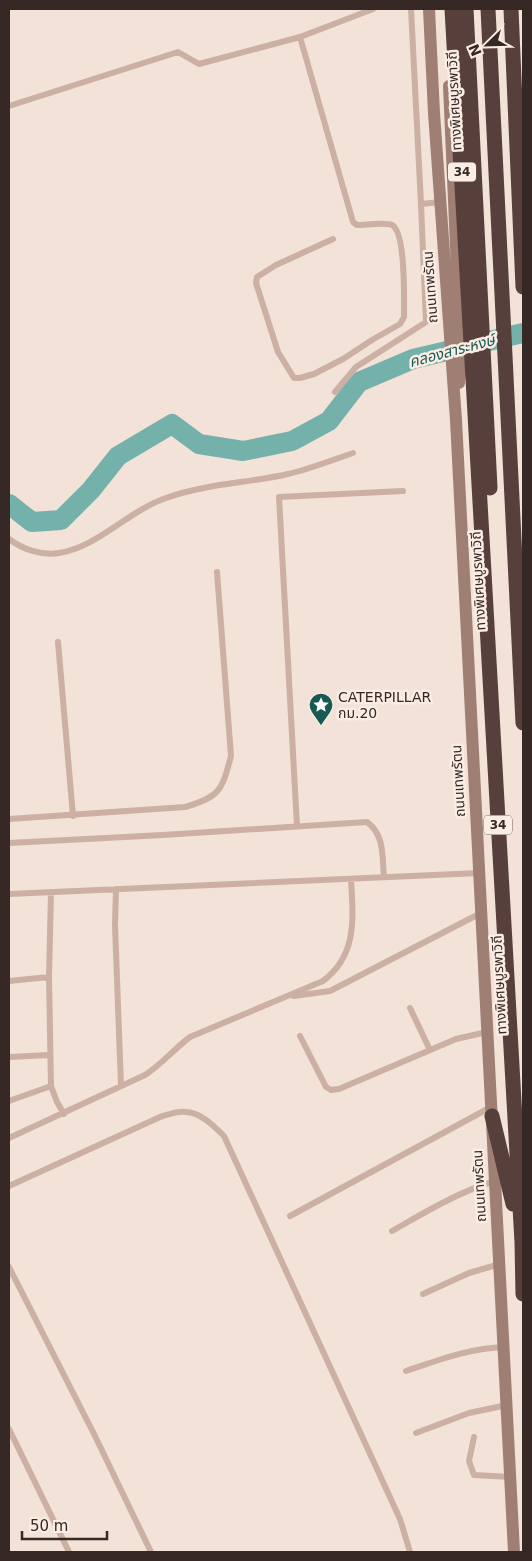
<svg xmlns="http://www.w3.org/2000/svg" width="532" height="1561" viewBox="0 0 532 1561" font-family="'DejaVu Sans','Noto Sans Thai',sans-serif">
<rect width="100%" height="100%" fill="#f2e2d7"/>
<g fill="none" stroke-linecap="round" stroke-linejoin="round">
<path stroke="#75b1ab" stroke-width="20" d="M9 504 32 522 61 520 91 490 118 456 172 424 199 444 243 451 292 441 329 421 359 382 413 359 523 333"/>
<path stroke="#cbb0a3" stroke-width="6" d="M411 9 421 204
M300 37 353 222 357 225C365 225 386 222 392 225 406 232 404 302 404 317L400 324 372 340 343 359 314 374 300 378H294L278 352 256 283 257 277 276 265 333 239
M9 106 178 52 199 64 300 37 373 9
M335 392 356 367 426 322 421 204 440 202
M9 539C22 549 42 556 59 553 98 547 128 511 166 498 204 484 249 483 288 474 310 469 332 460 353 453
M58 642 73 816
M9 819 185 807C220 797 222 790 231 756L217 572
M297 826 279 497 403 491
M9 843 163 835 367 822C385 835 382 857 384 877
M116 889 115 925 121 1086
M51 892 49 977 51 1086 57 1102 64 1114
M9 894 479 873
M9 981 49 977
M294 996 330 991 481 913
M410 1008 430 1050
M300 1036 326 1087 331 1090 339 1089 456 1039 487 1032
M9 1057 50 1055
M9 1101 51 1086
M9 1138 145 1075C162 1064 174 1049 190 1037L323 981C358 955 353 917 351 879
M9 1186 160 1117C167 1115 174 1112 180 1112 198 1110 212 1124 224 1136L400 1519 410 1552
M290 1216 491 1107
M392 1231C426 1212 458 1192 495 1181
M9 1267 94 1434 151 1552
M423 1294 469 1273 500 1264
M406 1371C439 1360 470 1348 504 1347
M9 1429 69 1552
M416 1433 469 1413 507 1405
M474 1437 469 1461 474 1475 511 1477"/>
<path stroke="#9f7e74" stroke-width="12" d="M429 9 434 113 456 420 514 1552
M449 86 461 361 459 383"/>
<path stroke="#57403c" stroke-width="15" d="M452 9 522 1242 523 1294
M466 9 490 488
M488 9 523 723
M511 9 523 287
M492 1116 513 1204"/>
</g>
<defs>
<symbol id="sight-pin" viewBox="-11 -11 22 30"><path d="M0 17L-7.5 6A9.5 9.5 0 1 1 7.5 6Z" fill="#195954" stroke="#faede4"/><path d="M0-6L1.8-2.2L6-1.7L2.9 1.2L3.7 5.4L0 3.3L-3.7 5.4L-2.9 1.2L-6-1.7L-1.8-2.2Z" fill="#fff"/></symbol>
</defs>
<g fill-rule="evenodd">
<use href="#sight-pin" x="307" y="691" width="28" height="38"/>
</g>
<g text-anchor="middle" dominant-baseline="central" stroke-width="5" stroke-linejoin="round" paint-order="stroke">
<g fill="#faede4" stroke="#70635e" stroke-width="1">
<rect x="448" y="162.5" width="28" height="19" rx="4"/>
<rect x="484" y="815.5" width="28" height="19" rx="4"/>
</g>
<g font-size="12" font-weight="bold" fill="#352825">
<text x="462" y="172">34</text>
<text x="498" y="825">34</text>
</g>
<g font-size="14" fill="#352825" stroke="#faede4">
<text transform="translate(454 101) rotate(-93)">ทางพิเศษบูรพาวิถี</text>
<text transform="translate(430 287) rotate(-94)">ถนนเทพรัตน</text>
<text transform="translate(478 581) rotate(-93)">ทางพิเศษบูรพาวิถี</text>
<text transform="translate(458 781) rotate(-93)">ถนนเทพรัตน</text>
<text transform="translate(499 985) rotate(-93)">ทางพิเศษบูรพาวิถี</text>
<text transform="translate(479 1186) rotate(-93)">ถนนเทพรัตน</text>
</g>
<g font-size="14" fill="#352825" stroke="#faede4" text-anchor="start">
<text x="338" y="697">CATERPILLAR<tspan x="338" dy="16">กม.20</tspan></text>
</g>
<g font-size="15" font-style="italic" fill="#195954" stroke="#faede4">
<text transform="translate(452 351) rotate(-15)">คลองสาระหงษ์</text>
</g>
</g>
<rect width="532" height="1561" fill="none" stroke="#352825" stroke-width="20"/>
<g transform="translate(487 45) rotate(247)" stroke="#faede4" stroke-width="4" paint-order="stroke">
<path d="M0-4L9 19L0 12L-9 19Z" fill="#352825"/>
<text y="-8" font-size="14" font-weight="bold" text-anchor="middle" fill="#352825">N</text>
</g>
<path d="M22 1531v8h85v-8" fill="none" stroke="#352825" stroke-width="2.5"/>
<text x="30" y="1531" font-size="15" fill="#352825" stroke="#faede4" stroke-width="4" paint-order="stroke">50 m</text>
</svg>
